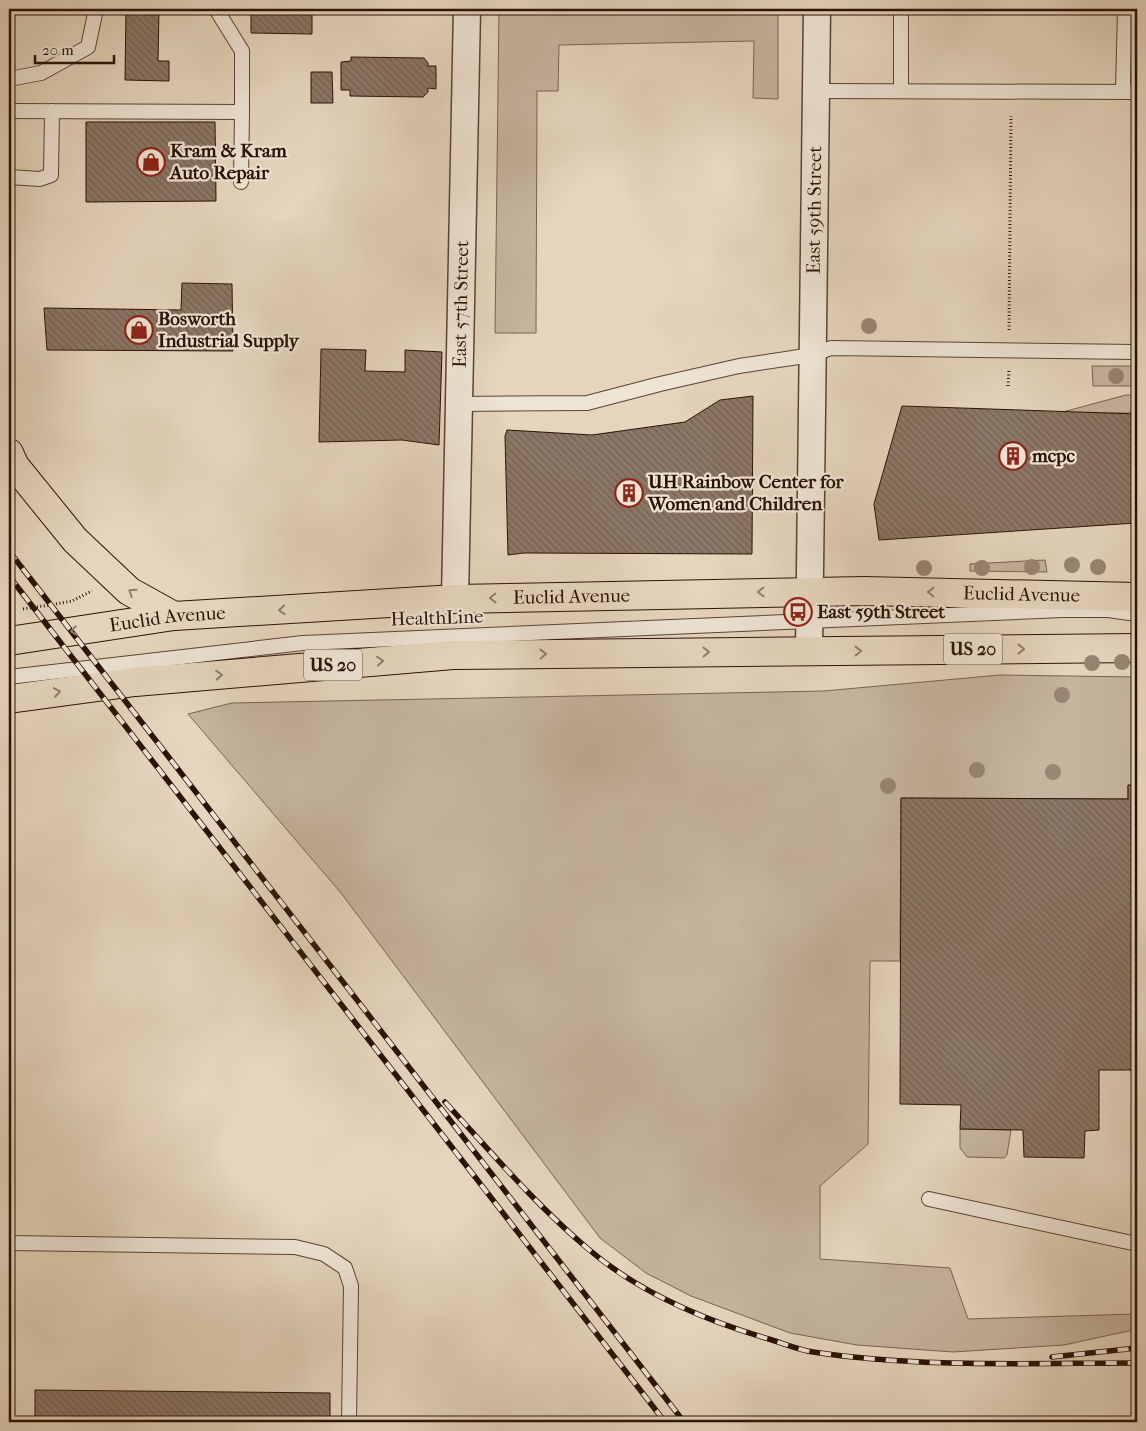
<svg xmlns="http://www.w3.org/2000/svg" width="1146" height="1431" viewBox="0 0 1146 1431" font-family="'IM FELL French Canon',serif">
<defs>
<pattern id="building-back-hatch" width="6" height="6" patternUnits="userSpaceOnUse" patternTransform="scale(1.25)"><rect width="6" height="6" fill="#8c7766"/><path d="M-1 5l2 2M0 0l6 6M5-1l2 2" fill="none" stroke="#736052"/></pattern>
</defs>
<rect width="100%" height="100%" fill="#e5d5bd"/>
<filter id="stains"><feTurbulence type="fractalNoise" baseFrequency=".004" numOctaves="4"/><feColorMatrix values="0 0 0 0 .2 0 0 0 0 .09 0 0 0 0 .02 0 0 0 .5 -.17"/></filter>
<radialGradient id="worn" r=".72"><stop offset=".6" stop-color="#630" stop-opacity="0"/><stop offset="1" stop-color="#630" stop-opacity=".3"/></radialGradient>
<path fill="#c5b49e" stroke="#786352" d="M499 9H778V99L753 98 754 41 559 45 558 91H537L536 333H495Z
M1092 366H1137V386H1093Z
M1126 395H1137V449H1132V413H1059Z
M1045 560 1047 572 970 571V564Z
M1000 675 1137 677V785L1128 786V799L901 798 900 961H870L868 1144 820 1186V1259L950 1268 968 1319 1137 1314V1332L1133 1330 1064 1345 953 1352 857 1345 790 1333 691 1296 646 1273 600 1238 341 893 188 714 232 703 824 691Z
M960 1129 1011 1130 1007 1155 1004 1158 967 1157 960 1148Z"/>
<path fill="url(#building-back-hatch)" stroke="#2b1207" d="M126 9H159L158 61H169V81L125 80Z
M251 9H312V34L251 33Z
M351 57 424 58 428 63V66H436V89L428 88V92L423 97 350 96V90H341V62L351 61Z
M311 72H332L333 103H311Z
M86 122H215L216 201 86 202Z
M182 283 232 284 233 351 47 350 44 308 181 310Z
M321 349 366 350 365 371 405 372V350L442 352 439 445 402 440 319 442Z
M753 396 752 554 524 553 508 555 505 436 507 430 592 435 685 422 720 400Z
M902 406 1137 414 1136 523 879 540 874 504Z
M1137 759V1070H1099V1130L1085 1131 1084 1158 1024 1157 1023 1130 960 1129 961 1105 900 1104 901 798 1128 799V785H1137Z
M35 1390 330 1393V1422H35Z"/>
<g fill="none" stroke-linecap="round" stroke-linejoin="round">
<defs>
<path id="lane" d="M216 9 242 51V112
M9 79 41 73 88 47 96 9
M817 91 1137 92
M901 91V9
M1123 92 1125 9
M9 111 242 112 241 182
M9 177 40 179 51 175 52 111
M459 404 587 403 660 384 739 366 812 355 831 348 1137 352
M9 677 303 643 1062 610H1108L1137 614
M929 1199 1137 1244
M9 1243 295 1247 324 1254 345 1268 351 1286 349 1422"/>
<g id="street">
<path id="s1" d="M455 599 467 9"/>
<path id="s2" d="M809 651 817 9"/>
</g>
<g id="primary">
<path d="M9 453 15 466 75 540 129 591 174 616"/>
<path id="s3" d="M9 641 174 616 455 599 864 591 1137 597"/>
<path d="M9 699 135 682 453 655 1137 648"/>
</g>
</defs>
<use href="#lane" stroke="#5a4334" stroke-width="16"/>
<use href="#street" stroke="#5a4334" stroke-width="29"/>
<use href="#primary" stroke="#2b1207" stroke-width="30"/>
<path stroke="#2b1207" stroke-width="3" stroke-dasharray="1 2.5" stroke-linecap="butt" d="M1009 330 1011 116
M1008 386 1009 369
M56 604 72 601 92 591
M23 609 50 605"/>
<use href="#lane" stroke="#eee4d4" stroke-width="14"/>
<use href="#street" stroke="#eee4d4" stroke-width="26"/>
<use href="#primary" stroke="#e5d5bd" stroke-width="28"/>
<defs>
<path id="rail" d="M9 551 684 1422
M9 576 665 1422
M445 1102C491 1152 535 1204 587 1248 639 1293 706 1321 772 1340 785 1344 799 1350 813 1352 920 1368 1029 1363 1137 1363
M1052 1357 1137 1348"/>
</defs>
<use href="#rail" stroke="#2b1207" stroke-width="5.5"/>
<use href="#rail" stroke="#eee4d4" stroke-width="4" stroke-dasharray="11" stroke-linecap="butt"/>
</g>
<g fill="#988572">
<circle cx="869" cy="326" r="8"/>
<circle cx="1116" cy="376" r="8"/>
<circle cx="1072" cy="565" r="8"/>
<circle cx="1032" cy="567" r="8"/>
<circle cx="1098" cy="567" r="8"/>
<circle cx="924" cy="568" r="8"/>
<circle cx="982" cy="568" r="8"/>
<circle cx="1122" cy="662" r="8"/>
<circle cx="1092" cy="663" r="8"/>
<circle cx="1062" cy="695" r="8"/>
<circle cx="977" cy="770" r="8"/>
<circle cx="1053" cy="772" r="8"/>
<circle cx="888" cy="786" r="8"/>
</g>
<defs><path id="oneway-chevron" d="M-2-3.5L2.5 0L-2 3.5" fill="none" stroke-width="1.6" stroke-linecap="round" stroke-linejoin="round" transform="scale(1.25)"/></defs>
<g stroke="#917d6b">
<use href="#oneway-chevron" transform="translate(132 592) rotate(-146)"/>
<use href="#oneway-chevron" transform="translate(761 592) rotate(179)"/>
<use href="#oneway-chevron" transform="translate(931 592) rotate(-179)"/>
<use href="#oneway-chevron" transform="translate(493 598) rotate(179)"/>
<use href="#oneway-chevron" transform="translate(282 610) rotate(177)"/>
<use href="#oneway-chevron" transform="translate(74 631) rotate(172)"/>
<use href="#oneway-chevron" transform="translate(1021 649) rotate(-1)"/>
<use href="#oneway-chevron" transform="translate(858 651) rotate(-1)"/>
<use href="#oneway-chevron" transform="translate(706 652) rotate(-1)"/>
<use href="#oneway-chevron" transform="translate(543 654) rotate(-1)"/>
<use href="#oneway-chevron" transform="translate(380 661) rotate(-5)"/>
<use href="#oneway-chevron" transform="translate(219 675) rotate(-5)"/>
<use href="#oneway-chevron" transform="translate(57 692) rotate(-8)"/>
</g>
<defs>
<symbol id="shop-ring" viewBox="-11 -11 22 22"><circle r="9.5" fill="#eee4d4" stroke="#8f2418" stroke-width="1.5"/><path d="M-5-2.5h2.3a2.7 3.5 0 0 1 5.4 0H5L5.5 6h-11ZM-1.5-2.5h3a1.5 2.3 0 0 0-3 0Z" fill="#8f2418"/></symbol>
<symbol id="building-ring" viewBox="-11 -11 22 22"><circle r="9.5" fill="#eee4d4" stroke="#8f2418" stroke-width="1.5"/><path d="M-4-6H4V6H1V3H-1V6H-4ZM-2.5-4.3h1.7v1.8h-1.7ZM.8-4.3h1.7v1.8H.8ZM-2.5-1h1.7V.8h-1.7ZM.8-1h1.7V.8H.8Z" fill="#8f2418"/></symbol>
<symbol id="bus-ring" viewBox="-11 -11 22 22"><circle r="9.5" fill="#eee4d4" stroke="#8f2418" stroke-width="1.5"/><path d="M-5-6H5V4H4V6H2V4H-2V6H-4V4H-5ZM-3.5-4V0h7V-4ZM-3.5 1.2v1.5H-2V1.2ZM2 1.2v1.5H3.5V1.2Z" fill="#8f2418"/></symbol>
</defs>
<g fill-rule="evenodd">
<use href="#shop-ring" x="135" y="146" width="32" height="32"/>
<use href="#shop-ring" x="123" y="314" width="32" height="32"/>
<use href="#building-ring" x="997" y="440" width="32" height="32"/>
<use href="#building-ring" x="613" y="477" width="32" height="32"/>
<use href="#bus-ring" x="782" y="596" width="32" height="32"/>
</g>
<g text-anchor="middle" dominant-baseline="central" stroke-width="4.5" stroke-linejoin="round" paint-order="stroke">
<g fill="#eee4d4" stroke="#665144" stroke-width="1">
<rect x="944" y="633.5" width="58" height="31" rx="4"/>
<rect x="304" y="649.5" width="58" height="31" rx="4"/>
</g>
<g font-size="18" font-weight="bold" fill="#2b1207">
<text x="973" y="649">US 20</text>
<text x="333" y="665">US 20</text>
</g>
<g font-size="19" font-weight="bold" fill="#2b1207" stroke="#eee4d4" text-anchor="start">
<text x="170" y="151">Kram &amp; Kram<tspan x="170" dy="22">Auto Repair</tspan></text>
<text x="158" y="319">Bosworth<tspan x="158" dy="22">Industrial Supply</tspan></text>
<text x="1032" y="456">mcpc</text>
<text x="648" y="482">UH Rainbow Center for<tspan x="648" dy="22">Women and Children</tspan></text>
<text x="817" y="612">East 59th Street</text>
</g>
<g font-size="19" fill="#2b1207" stroke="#eee4d4">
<text stroke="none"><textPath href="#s2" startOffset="441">East 59th Street</textPath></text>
<text stroke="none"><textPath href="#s1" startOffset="295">East 57th Street</textPath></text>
<text stroke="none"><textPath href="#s3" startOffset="1015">Euclid Avenue</textPath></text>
<text stroke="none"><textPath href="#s3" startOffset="565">Euclid Avenue</textPath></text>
<text transform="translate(437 618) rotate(-2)">HealthLine</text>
<text stroke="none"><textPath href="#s3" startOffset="160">Euclid Avenue</textPath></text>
</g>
</g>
<rect width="1146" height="1431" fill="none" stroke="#e5d5bd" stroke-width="30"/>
<rect x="10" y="10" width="1126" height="1411" fill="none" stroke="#2b1207" stroke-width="2.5"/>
<rect x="15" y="15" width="1116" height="1401" fill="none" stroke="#2b1207"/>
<path d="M35 55v8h79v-8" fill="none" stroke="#2b1207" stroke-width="2.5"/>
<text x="42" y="55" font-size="15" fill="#2b1207" stroke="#eee4d4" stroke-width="4" paint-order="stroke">20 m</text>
<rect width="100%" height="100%" filter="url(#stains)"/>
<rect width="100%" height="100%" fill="url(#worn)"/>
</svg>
